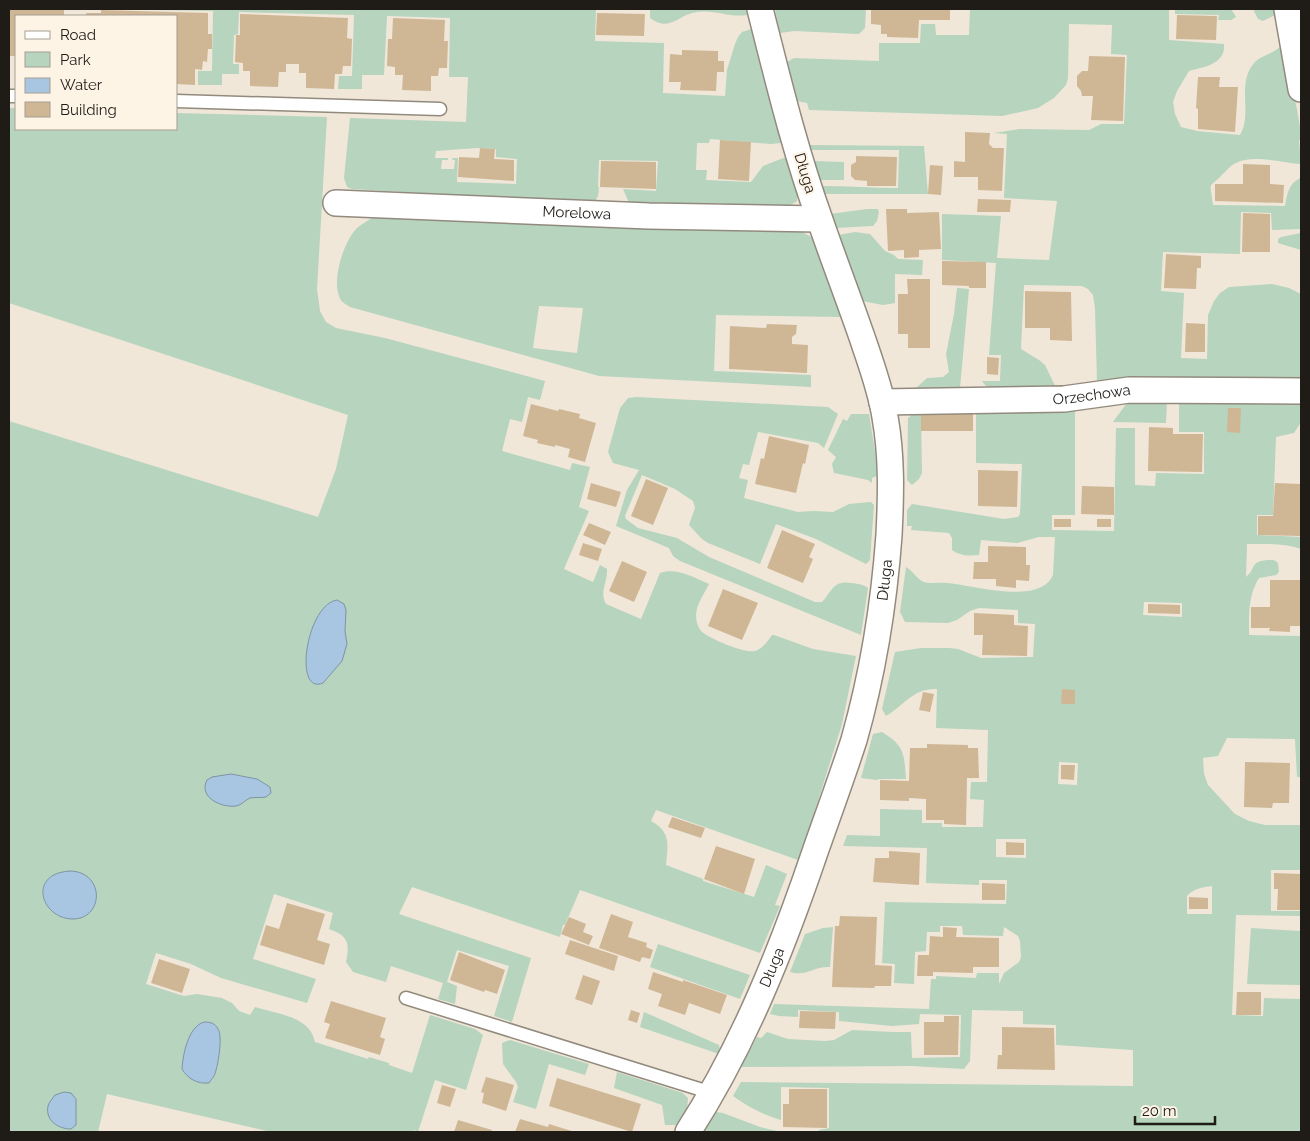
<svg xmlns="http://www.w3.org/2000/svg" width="1310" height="1141" viewBox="0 0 1310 1141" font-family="Raleway,sans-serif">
<rect width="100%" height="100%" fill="#f0e7d9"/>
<path fill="#b6d4be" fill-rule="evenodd" d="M85 9H746L747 15C730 18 714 9 697 12 678 14 671 33 650 18V9H596L595 41 664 43 663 93 725 96 727 70 735 44 738 37 742 32 751 29 781 143 771 144 710 139 709 143H697L696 170H707L706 180 751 182 763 166 786 157 798 192 797 201 789 206 780 207 714 203 700 207 630 205 623 189 656 191 658 161 599 160 598 187H599L598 196 594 203 352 189 347 187 344 178 350 118 466 122 468 77H449L450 18 387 16 384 75H362V89H338L339 76H352L354 15 239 12 238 34 234 35 233 64H239V74H222V85H198V71H212L213 11ZM477 148 496 149V157L517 159 516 184 457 182 458 158H453L452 160H455L454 169H441L442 160H448V158H435L436 151Z
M775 9H866L865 28 859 34 794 31 780 33Z
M970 9H1169V40L1224 44C1226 64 1204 67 1189 71L1177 91 1173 102 1175 114 1181 127 1197 131 1240 135C1253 114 1236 84 1254 63 1260 56 1272 54 1280 47L1286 49 1301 132V140H1299L1301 164C1284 163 1252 154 1236 163 1231 165 1228 169 1224 173 1207 190 1210 180 1213 205L1285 206C1287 195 1289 182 1301 178V229L1272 230 1271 213 1241 212 1240 254 1163 252 1161 291 1184 293 1181 358 1207 359 1208 315 1214 301 1220 293 1229 287 1272 284 1289 288 1301 294V381L1106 380 1097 382 1095 308 1093 295 1088 289 1082 286 1024 285 1021 349 1039 360 1045 365 1058 392 989 390 982 381H1000L1001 355H989L996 263 942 260V214L1001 216 997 258 1049 260 1057 201 1004 198 1007 134 994 133 1020 129 1089 130 1101 124H1124L1127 55 1111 54 1112 25 1069 24 1068 78 1066 85 1054 98 1038 108 1002 116 809 110 807 103 796 101 787 62 794 58 879 61V43H920L921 24H935L936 35H969Z
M1175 9H1231L1236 17 1231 20H1218L1219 15 1175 14Z
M1253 9H1279L1277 14 1263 21 1258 19Z
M9 108H16V129H176V113L327 117 317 289 320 311 326 322 336 328 385 338 545 381 540 400 528 397 522 422 510 419 502 451 570 470 572 463 590 467 579 507 589 511 564 569 593 582 600 565 607 569C608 582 599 592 606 604L641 619 660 573C676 567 695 578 709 584 704 594 696 605 696 616 696 621 698 627 701 631 708 638 745 654 755 651 762 649 768 641 772 635H774L813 649 856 656 842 724 809 830 798 860 656 810 651 821C671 832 668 844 666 865L703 879V881L754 897 766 865 787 874 775 905 780 906 760 953 580 890 565 925H563L560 937 412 887 399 914 531 958 512 1022 494 1016 509 966 457 950 447 982 457 986 455 1004 438 999 443 983 391 966 386 982 353 972 346 962C350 942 348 936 329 929L333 913 274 894 253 959 316 979 307 1003 221 978 191 964 156 953 146 984 184 996 197 994 222 998 232 1003 239 1011 250 1015 255 1007C277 1014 310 1016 315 1042L368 1059 369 1057 389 1063V1065L412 1073 430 1015 475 1029 483 1035 466 1090 435 1080 418 1132 414 1130 413 1132H271L107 1094 98 1132H9V421L318 517 336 469 348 415 9 303Z
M809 145 924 146 928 194H823L821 186C847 186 872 188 898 188L899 150H811Z
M813 161 844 162V180H819Z
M867 209H878L879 212 877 221 873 226 835 228 830 214Z
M374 217 799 230 811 237 817 244 844 314 841 315V317L716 315 714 371 811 375V387L599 376 350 307C345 304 340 301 339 296 332 278 344 241 357 228 362 224 368 220 374 217ZM539 306 583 308 577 353 533 348Z
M855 232 870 234 885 251 894 255 898 259 923 260 922 275 895 274V303L883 305 862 301 838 235Z
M1301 233V250L1278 243V239L1281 237Z
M957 288 969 289 960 388 915 389 927 378 943 377 949 372 946 354 954 314Z
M636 397 828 407 838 414 824 448 818 443 758 432 749 465 743 464 739 478 748 480 744 498 798 512 813 511 833 512 849 504 871 502 874 505 870 560 866 564 816 539 776 524 760 564 708 543 702 539 689 525 695 508 693 501 675 489 642 475 625 516 626 519 638 528 677 538 709 557 815 602H822C833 590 833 580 852 583 858 584 863 584 868 588L861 635 680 561 673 556 669 548 616 526 627 490 639 470 613 463 608 452 620 408 628 398Z
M1129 400H1167L1166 423 1113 422Z
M1179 400H1301V422L1294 433 1276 437 1273 515H1257V535L1301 537V549C1284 543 1266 544 1247 544L1246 577C1257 568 1249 562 1267 560 1272 560 1274 559 1278 563L1279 572 1276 575 1259 578C1248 595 1249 615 1249 635L1301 636V777H1297L1295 739 1227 738 1218 756 1203 758 1204 774 1208 785 1235 814 1249 821 1265 825H1301V870H1271V911H1301V916L1236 915 1232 1015 1263 1016 1264 998 1301 999V1132H819V1130L829 1128V1088L781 1087V1120C763 1115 747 1106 733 1096L741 1082 1133 1086V1050L1056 1045V1025L1023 1024V1011L972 1010 970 1061 964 1069 911 1066 741 1067 757 1037 761 1038 767 1032 788 1039 825 1041 834 1040 852 1030 893 1032H911L912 1058 960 1057 961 1015 920 1014 919 1024 892 1026 839 1021V1012L798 1010V1017L779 1016 770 1014 774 1004 929 1009 931 979H936V976L976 978 977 973H999V984L1004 973 1019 962 1021 957 1020 941 1018 936 1004 927 1003 936 963 935 962 926H940V932H927L926 951 915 952 914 984 894 983 895 964 882 963 885 902 1006 904 1007 880H979V885L926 883 927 848 843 846 847 835 880 836V809L922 810V823H942V827H983L984 800 970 799 971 782H987L988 730 936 728 937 689C913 688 905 705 886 716L882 709 895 652 921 648H949L958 649 981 658 1033 657 1035 624 1018 623V610L979 608 970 611 957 620 948 623 905 622 900 612 906 567C913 571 917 579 924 582 931 584 940 582 947 583 972 585 1040 606 1053 575L1055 537H1039L1017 543 981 540 979 555C970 556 960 556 952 550V538L949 533 911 530 912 526H907V510L912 504 1004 519 1018 517 1020 514 1022 464 976 463V412L921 413 922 473 919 479 912 485 907 480 908 418 917 411 1075 407V515H1052V530L1114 531 1116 428H1135V485L1155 486 1156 473 1204 474V432H1179ZM1144 602 1182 603V617L1143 615ZM1059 762 1078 763 1077 785 1058 784ZM996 839H1026V858L996 857ZM1212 886V914H1187V896C1193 889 1203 887 1212 886Z
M851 414H869L875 451 877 476 872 478V483L868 480 834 473 832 464 836 457 828 450 843 419 847 421Z
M882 732C905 746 904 754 906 779H878L877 780 861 778 873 734Z
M833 927 830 967C813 966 807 977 790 972L805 934 823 928Z
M1251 928 1301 931V985L1247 984Z
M658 944 750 975 740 999 650 967Z
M644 1012 719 1045 720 1050 719 1054 640 1027Z
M510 1040 589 1064 585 1075 549 1064 536 1109 513 1102 518 1087 516 1082 503 1064 502 1043Z
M617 1072 683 1093 688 1098 687 1111 680 1125H665L662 1105 614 1088Z
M715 1112 723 1113 760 1127 781 1132H704Z"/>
<path fill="#a8c6e2" stroke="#7f93a5" d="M337 600 344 604 346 610 345 631 347 644 342 661 323 683C293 696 306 605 337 600Z
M231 774 257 779 270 787 271 793 266 797C262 798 255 797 250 798 245 800 242 805 236 806 221 808 198 797 207 780L212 777Z
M72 871C106 874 103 920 72 919 40 918 27 872 72 871Z
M204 1022C210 1022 215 1023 218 1029 223 1036 218 1068 214 1076 212 1079 210 1081 209 1083 197 1084 188 1079 182 1069 183 1054 188 1027 204 1022Z
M64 1092 71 1093 76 1099V1125L71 1129C59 1129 45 1121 48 1106 49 1102 53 1098 55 1095Z"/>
<path fill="#cfb796" d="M10 9 64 10V16H16V56H9Z
M871 9H950V20H919L918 38 887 37V34H881V25L871 24Z
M101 10 208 13V34H212V49H208L207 62 203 61 202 70 195 69V85L176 84V16H86V13H101Z
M597 13 645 14 644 36 596 35Z
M240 14 348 18 347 38 352 39 351 66H343L342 74H335L334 89 306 88V73H299V64H286V72H279L278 87 250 86V71H243V63L235 62 236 35H240Z
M1177 15 1217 16 1216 40 1176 39Z
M393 18 445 20 444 41H448L447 68H439L438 76H431V91L402 90 403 75H395V67L387 66 388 39H392Z
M682 50 718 51V61H724V72H717L716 91 680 90 681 82H669L670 54 682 55Z
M1089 56 1125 57 1123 121 1091 120 1093 96H1082L1081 91 1077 86V76L1082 71H1088Z
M1198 77H1220L1219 87H1238L1235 132 1198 129V109L1196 108Z
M965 132 990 133 989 144 993 148H1004L1002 191 978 190V177H954V161L965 162Z
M720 140 751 142 749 181 718 179Z
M480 148 495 149 494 159 514 160V181L458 177 459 157 479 158Z
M856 156 897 157 896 186H867V181L855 180 851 176V165L856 162Z
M601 161 656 162V189L600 187Z
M1243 164 1270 165V184L1284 185 1283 203 1215 201V184H1243Z
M930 165 943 166 941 195 928 194Z
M978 199 1011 200 1010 212H977Z
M886 209H907V213L939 212 941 249 919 250V257L904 258V250L888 251Z
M1243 213 1270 214V252H1242Z
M1166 254 1201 256V268H1197L1196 289 1164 288Z
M942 261 986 262V288H969V286L942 285Z
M907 279H930V348H908V334H898V294H908Z
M1025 291 1071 292 1072 341 1050 340V328H1025Z
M1186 323 1205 324V352H1185Z
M767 324 797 325 796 334 792 337V344L808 345 807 373 729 369 730 326 766 328Z
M987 357 999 358 998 375 987 374Z
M531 404 558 411 559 409 580 414 579 418 596 423 585 462 568 457 570 449 555 445V447L537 443 538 440 523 436Z
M1228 408H1241L1240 433 1227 432Z
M921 413H973V431H921Z
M1149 427 1173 428V434H1203L1202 472 1148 471Z
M769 436 809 445 805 464 803 463 796 493 755 484 761 458 764 459Z
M978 470 1018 471 1017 507 978 506Z
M646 479 668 488 653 525 631 516Z
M591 483 621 492 616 507 587 499Z
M1275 483 1301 484V536L1258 535V516H1273Z
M1082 486 1114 487V515L1081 514Z
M1054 519H1071V527H1054Z
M1097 519H1111V527H1097Z
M589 523 611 532 605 545 583 535Z
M782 530 815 544 809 557 813 559 803 583 767 568Z
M583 543 602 549 598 561 579 555Z
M988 546 1026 547V565H1030L1029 581 1016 580V588L996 586V579H973L974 562H988Z
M622 561 647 572 634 602 609 591Z
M1270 580H1301V626H1290V632L1269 631 1270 628H1251V607H1270Z
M723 589 758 603 742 640 708 626Z
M1148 604 1180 605V614L1148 613Z
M974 613 1014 615V625L1028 626 1027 656 982 655 983 635H974Z
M1062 689 1075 690V704H1061Z
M923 692 934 694 930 712 919 710Z
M927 744 968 745V748H978L979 778H967L966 825 944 824V820H926V799L909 798V801L880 800V780L909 781 910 748H927Z
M1245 762 1290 763 1289 803H1273L1272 808 1244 807Z
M1061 765H1075L1074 780 1061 779Z
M672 817 705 828 701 838 668 827Z
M1006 842 1024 843V855H1006Z
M716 846 755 859 744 894 704 879Z
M889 851 920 853 919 885 873 882 875 858H889Z
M1274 873 1301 874V910H1277L1278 889H1274Z
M982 883 1005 884V900H982Z
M1189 897 1208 898V909H1189Z
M287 903 325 914 317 940 330 944 324 965 260 945 266 925 279 929Z
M611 914 633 922 628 937 647 943 646 947 653 950 650 959 642 957 640 962 599 948Z
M840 916 877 917 875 965 892 966 891 986H875L874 988 832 987 835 926H839Z
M569 917 586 924 583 932 593 936 589 945 561 934Z
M943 927 957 928 956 937 999 938V967H973V973L933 972V976H917L918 955H929L930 936 943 937Z
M570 940 618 956 614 971 565 954Z
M459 952 505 970 497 994 485 990 484 992 450 980Z
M159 959 190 969 182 993 151 983Z
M653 972 683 982V980L727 995 720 1014 689 1003 685 1015 658 1006 662 994 648 989Z
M583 975 600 981 592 1005 575 999Z
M1237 992H1261V1015H1236Z
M331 1001 386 1018 380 1037 385 1039 380 1055 325 1038 330 1024 324 1022Z
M631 1010 640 1013 637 1023 628 1020Z
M800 1011 836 1012 835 1029 799 1028Z
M944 1016H959L958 1055H924V1022H944Z
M1002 1027 1054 1028 1055 1070 997 1069 998 1055H1002Z
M486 1077 514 1085 506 1111 482 1103 484 1093 481 1092Z
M557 1078 641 1104 632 1132 549 1106Z
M442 1085 456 1089 450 1107 437 1103Z
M789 1089H827V1128L783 1127V1104H789Z
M520 1119 548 1127 549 1124 575 1132H515Z
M458 1120 492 1130 491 1132H454Z"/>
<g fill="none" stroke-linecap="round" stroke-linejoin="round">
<defs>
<path id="lane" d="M9 96H16
M176 101 440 109
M406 998 712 1093"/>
<g id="street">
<path d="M1287 9 1301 89"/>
<path id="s1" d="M336 203 649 216 819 219"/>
<path id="s2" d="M882 402 1064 399 1129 390 1301 391"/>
<path id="s3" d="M688 1132C744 1045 782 949 815 852 828 815 842 777 854 740 873 673 884 604 889 535 891 496 892 456 885 417 881 391 872 367 864 343 850 302 834 261 820 220 795 151 778 80 760 9"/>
</g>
</defs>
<use href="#lane" stroke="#928a7d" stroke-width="15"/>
<use href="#street" stroke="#928a7d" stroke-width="28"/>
<use href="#lane" stroke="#fff" stroke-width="12"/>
<use href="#street" stroke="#fff" stroke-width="25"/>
</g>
<g text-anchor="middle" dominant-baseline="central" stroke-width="4.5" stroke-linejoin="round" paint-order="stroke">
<g font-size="15" fill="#1f1b17" stroke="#fef4e6">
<text transform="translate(805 173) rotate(73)">Długa</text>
<text stroke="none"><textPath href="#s1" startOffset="241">Morelowa</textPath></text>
<text stroke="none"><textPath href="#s2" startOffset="210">Orzechowa</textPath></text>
<text stroke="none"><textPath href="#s3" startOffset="590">Długa</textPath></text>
<text stroke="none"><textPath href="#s3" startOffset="185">Długa</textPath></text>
</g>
</g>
<rect width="1310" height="1141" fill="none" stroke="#1f1b17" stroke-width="20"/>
<rect x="15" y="15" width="162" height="115" fill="#fef4e6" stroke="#a59d93"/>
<rect x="25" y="31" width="25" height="8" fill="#ffffff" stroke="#a59d93"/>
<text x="60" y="40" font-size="15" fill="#1f1b17">Road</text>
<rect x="25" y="52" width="25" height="15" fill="#b6d4be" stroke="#a59d93"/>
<text x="60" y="65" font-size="15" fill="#1f1b17">Park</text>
<rect x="25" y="78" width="25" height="15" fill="#a8c6e2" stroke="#a59d93"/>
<text x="60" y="90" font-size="15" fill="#1f1b17">Water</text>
<rect x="25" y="102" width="25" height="15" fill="#cfb796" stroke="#a59d93"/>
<text x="60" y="115" font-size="15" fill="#1f1b17">Building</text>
<path d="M1135 1116v8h80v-8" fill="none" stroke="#1f1b17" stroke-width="2.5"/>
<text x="1142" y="1116" font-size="15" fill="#1f1b17" stroke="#fef4e6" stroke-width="4" paint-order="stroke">20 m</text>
</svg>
